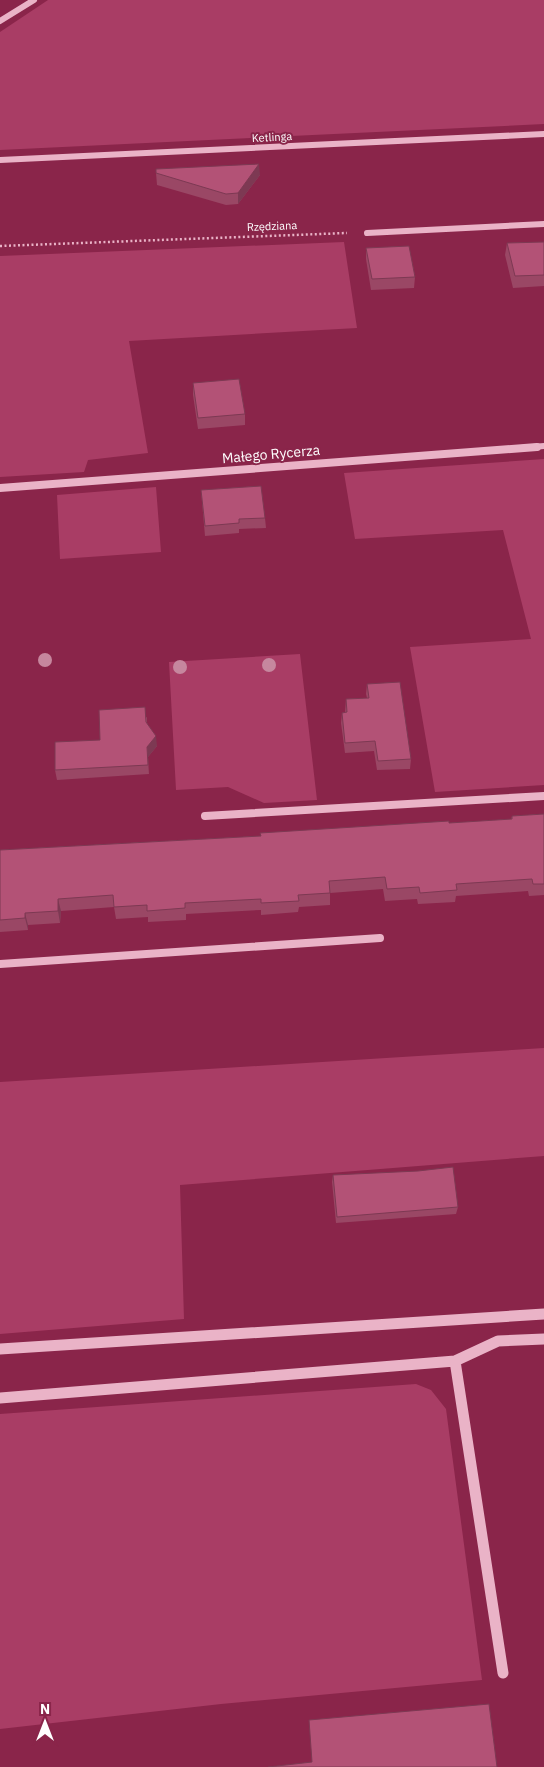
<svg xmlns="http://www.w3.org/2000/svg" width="544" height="1767" viewBox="0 0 544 1767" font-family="'IBM Plex Sans',sans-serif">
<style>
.green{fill:#a93d65}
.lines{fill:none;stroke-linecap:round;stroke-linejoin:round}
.path{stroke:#eab3c7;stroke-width:2.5;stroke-dasharray:2 2.5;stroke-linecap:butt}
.minor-far2{stroke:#eab3c7;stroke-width:6}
.minor-far1{stroke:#eab3c7;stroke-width:8}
.minor{stroke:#eab3c7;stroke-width:11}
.tree{fill:#c6879e}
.wall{fill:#9a4765}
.shaded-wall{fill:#7d3953}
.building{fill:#b35276;stroke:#7d3953}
.labels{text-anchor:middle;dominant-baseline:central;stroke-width:4;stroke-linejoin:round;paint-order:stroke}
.far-street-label{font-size:11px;fill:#fff;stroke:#8a254a}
.street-label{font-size:14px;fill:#fff;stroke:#8a254a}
</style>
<rect width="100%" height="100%" fill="#8a254a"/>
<path class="green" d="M 48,0 L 544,0 L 544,124 L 0,150 L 0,32 Z
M 344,242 L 357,328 L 129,341 L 148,453 L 88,460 L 84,472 L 0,477 L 0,256 Z
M 544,459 L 544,785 L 435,792 L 410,647 L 531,639 L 503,530 L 355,539 L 344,473 Z
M 156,487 L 161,552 L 60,559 L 57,495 Z
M 300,654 L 317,800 L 264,803 L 228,787 L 176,790 L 169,662 Z
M 544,1048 L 544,1156 L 180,1185 L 184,1319 L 0,1334 L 0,1082 Z
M 416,1384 L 431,1390 L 446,1409 L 482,1680 L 221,1704 L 0,1729 L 0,1414 Z"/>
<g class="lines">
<path class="path" d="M 0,246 L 347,233"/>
<path class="minor-far2" d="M 0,21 L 34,0
M 0,160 L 544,134
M 367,233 L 544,224
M 521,448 L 544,446"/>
<path class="minor-far1" d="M 0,488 L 537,447
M 205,816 L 544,796
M 0,964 L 380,938"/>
<path class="minor" d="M 0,1349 L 544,1314
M 455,1361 L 503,1673
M 0,1398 L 455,1361 L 498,1341 L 544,1339"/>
</g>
<g class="tree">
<circle cx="45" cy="660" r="7"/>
<circle cx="269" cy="665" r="7"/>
<circle cx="180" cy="667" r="7"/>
</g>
<path class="wall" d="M 156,173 L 260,175 L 238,204 L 226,205 L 157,185 Z
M 544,242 L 544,286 L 513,288 L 505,255 L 507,243 Z
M 366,248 L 415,277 L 414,288 L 371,290 L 366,259 Z
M 193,383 L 245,414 L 245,425 L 198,429 L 193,395 Z
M 201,490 L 265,518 L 266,528 L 239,529 L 239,533 L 205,536 Z
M 367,684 L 411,759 L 410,769 L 377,770 L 374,751 L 345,753 L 341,723 L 342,713 L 345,712 L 346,699 L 367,698 L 366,694 Z
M 147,717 L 147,723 L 157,746 L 148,757 L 149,774 L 57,780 L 55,770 Z
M 544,814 L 544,895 L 529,896 L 528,891 L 456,896 L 455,902 L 418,904 L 417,899 L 385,901 L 383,889 L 330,893 L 330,905 L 299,907 L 298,912 L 261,915 L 261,910 L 186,914 L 186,920 L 148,922 L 148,917 L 116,919 L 114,907 L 61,911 L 60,923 L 28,925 L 28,930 L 0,932 L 0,850 L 260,836 L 511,819 L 512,816 Z
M 333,1175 L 458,1207 L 456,1214 L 336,1223 L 332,1182 Z"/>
<path class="shaded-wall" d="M 259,164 L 260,175 L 238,204 L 238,193 Z
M 156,736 L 157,746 L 148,757 L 149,774 L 147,747 Z
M 58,899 L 61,911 L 60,923 L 58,911 Z
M 25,913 L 28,925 L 28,930 L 25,918 Z"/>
<path class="building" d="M 259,164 L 238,193 L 226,194 L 156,173 L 156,169 Z
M 544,242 L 544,275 L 515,276 L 507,243 Z
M 409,246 L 415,277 L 372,279 L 366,248 Z
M 239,379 L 245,414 L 198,418 L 193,383 Z
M 261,486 L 265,518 L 239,519 L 239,523 L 205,526 L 201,490 Z
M 400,682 L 411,759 L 378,761 L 375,741 L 345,743 L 342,713 L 347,712 L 346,699 L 369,698 L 367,684 Z
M 145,707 L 146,722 L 156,736 L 147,747 L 148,765 L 55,770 L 55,742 L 100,740 L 99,710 Z
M 544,814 L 544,884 L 533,884 L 532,879 L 456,884 L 457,890 L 420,893 L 419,887 L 387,889 L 385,877 L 329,881 L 330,893 L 298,895 L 299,901 L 261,903 L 261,899 L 185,903 L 185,908 L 147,911 L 147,905 L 114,907 L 113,895 L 58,899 L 58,911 L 25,913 L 25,918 L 0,920 L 0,850 L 261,836 L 260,833 L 449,821 L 449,823 L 512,819 L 512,816 Z
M 453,1167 L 458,1207 L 337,1217 L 333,1175 L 418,1171 Z
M 489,1704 L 497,1767 L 268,1767 L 312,1762 L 309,1720 Z"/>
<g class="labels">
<g class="far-street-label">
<text transform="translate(272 137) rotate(-3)">Ketlinga</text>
<text transform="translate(272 226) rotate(-2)">Rzędziana</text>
</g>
<g class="street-label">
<text transform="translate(271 454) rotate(-5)">Małego Rycerza</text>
</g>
</g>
<g transform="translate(45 1722)" stroke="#8a254a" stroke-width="4" paint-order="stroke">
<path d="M0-4L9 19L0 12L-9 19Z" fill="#ffffff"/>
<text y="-8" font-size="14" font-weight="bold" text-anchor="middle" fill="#ffffff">N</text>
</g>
</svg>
